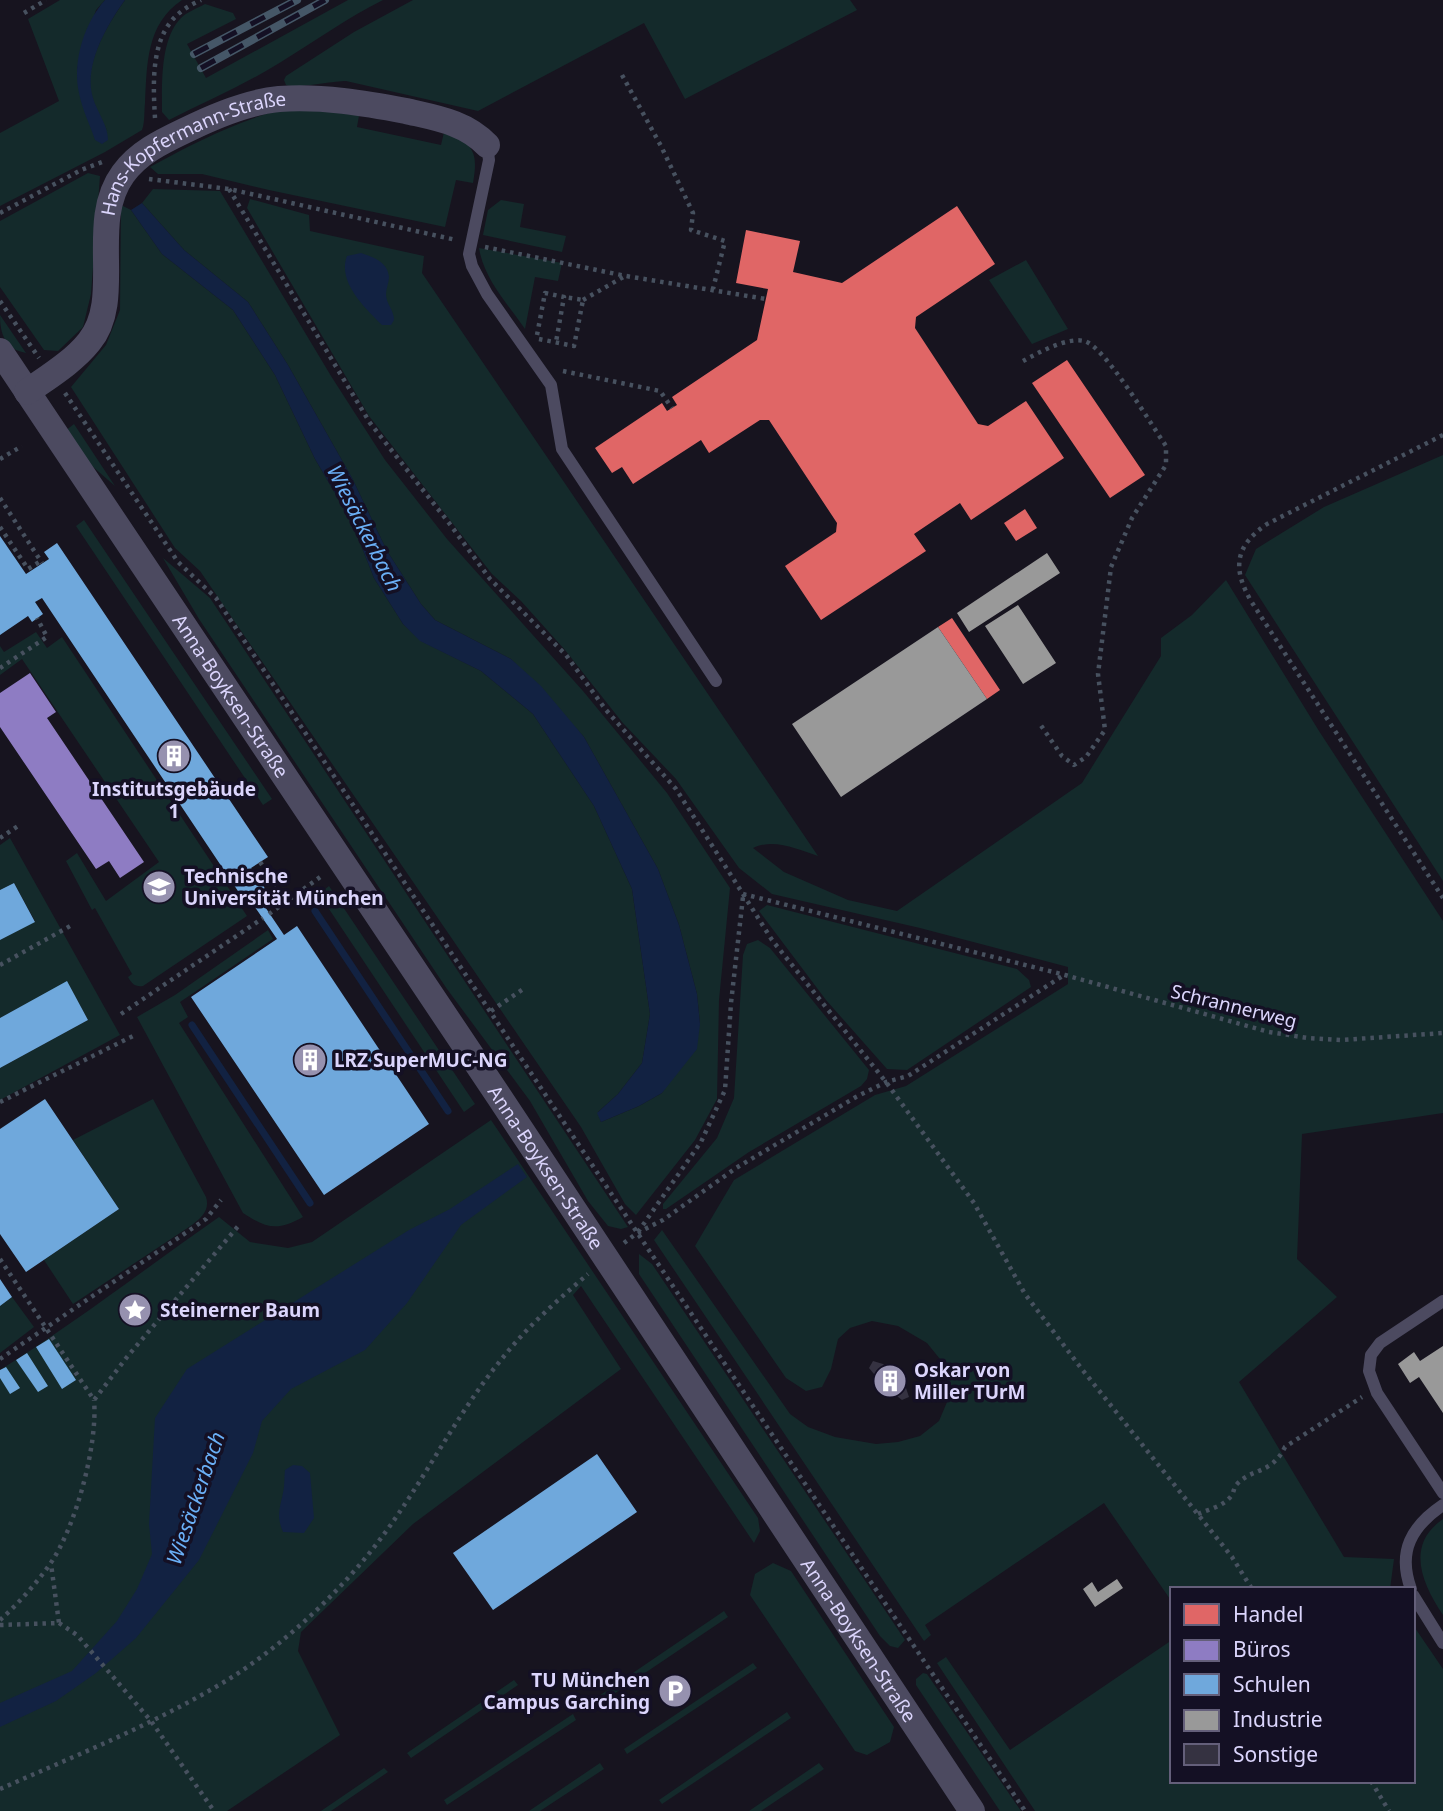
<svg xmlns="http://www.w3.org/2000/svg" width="1443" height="1811" viewBox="0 0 1443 1811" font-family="'Noto Sans',sans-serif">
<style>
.green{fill:#142a2b}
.water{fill:#122242}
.shops{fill:#e06666}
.offices{fill:#8e7cc3}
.schools{fill:#6fa8dc}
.industry{fill:#999}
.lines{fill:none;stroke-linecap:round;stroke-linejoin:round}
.stream{stroke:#122242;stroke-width:7}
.building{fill:#353241}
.path{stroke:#47515f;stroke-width:4.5;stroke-dasharray:3.5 5;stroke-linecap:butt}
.service{stroke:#4c4a60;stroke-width:12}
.minor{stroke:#4c4a60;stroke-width:26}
.rail-casing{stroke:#455767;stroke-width:8}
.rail{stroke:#141024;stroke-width:5;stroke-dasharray:16;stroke-linecap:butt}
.labels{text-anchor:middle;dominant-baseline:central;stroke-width:7;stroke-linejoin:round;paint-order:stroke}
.street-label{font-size:19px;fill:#dbd5fc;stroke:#141024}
.poi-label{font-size:19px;font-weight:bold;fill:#dbd5fc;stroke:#141024;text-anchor:start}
.water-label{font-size:21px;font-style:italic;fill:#6aaff6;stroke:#141024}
</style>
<rect width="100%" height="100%" fill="#17141f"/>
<path class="green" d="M 60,0 L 105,0 L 96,10 L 77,69 L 108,132 C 103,121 96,109 92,97 C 83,65 107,25 125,0 L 182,0 C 146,24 147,65 145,103 C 144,112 145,122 142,130 L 105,152 L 0,206 L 0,133 L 59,101 L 28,19 Z
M 348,0 L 383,0 C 347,18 315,41 281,62 C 246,84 207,101 169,120 L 162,112 C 162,84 160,39 181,18 C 187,12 198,8 205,4 L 233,13 L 236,19 L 187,44 L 206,78 Z
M 413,0 L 850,0 L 857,10 L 685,99 L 644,23 L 478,111 L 346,81 C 333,81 295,89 286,85 L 284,80 L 286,76 L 354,32 Z
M 282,109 L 360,110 L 357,127 L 441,145 L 445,128 C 472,146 479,149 473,183 L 456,180 L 445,227 L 269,190 L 202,174 L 158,174 L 150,167 C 193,143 234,123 282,109 Z
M 88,173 L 100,176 L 91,294 L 83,327 L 58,351 L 44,350 L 0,287 L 0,221 Z
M 153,189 L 220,191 L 331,376 L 385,460 L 447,539 L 583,691 L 667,793 L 730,888 L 719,1000 L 717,1099 L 695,1140 L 636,1215 L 625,1204 L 581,1127 L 200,571 L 175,548 L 71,387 L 106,345 L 120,310 L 121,205 L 131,210 L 162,254 L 233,310 L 275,375 L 315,459 L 351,520 L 374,578 L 403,624 L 421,641 L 481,671 L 533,714 L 594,806 L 632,889 L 650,1014 L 642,1063 L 618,1094 L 598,1112 L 601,1122 L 639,1106 L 662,1093 L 700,1024 L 697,994 L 679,925 L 658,869 L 584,737 L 511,659 L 435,620 L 421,604 L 387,551 L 352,478 L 288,365 L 248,302 L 184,250 L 142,203 Z
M 250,199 L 309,215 L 310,231 L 424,256 L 422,273 L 818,856 C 797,849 774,838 753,848 L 784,872 L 848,900 L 897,911 L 1082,783 L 1161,656 L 1161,638 L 1192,615 L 1226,580 L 1319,731 L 1443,921 L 1443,1113 L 1302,1134 L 1297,1259 L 1337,1297 L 1239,1382 L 1344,1557 L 1394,1559 L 1390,1589 L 1172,1589 L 1172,1602 L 1104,1503 L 925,1625 L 931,1635 L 924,1641 L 654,1240 L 662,1230 L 790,1414 L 808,1427 L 835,1437 L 876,1444 L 898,1442 L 920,1436 L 939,1421 L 950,1395 L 944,1364 L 927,1343 L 898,1326 L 872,1321 L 850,1328 L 838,1339 L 831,1369 L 822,1387 L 806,1391 L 786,1378 L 695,1246 L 734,1180 L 875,1095 L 906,1086 L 1068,984 L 1068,967 L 920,928 L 772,894 L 739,868 L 676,779 L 622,722 L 565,650 L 521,601 L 492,574 L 369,416 L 247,208 Z
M 501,200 L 524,204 L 520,227 L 566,236 L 562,252 L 483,235 L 488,210 Z
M 479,248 L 562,263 L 558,281 L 535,277 L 525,329 C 507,303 484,279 479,248 Z
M 1026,260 L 1068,329 L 1032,344 L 989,280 Z
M 0,315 L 26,353 C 5,349 0,334 0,315 Z
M 74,424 L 115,486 L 92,466 L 65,431 Z
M 1443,455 L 1443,881 L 1245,575 L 1256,549 L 1324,507 Z
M 84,520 L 272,799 L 263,805 L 76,526 Z
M 163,558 L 210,598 L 628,1227 L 621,1229 L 608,1226 L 588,1201 L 530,1101 L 447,989 L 199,619 Z
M 36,632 L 47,648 L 62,637 L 247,916 L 143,986 C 135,987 132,984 128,977 L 132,974 L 95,908 L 92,910 L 66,861 L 77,853 L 106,901 L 159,862 L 22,659 L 0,675 L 0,646 L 4,652 Z
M 10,838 L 120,1035 L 0,1100 L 0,1068 L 88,1020 L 67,982 L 0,1018 L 0,940 L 35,921 L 14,883 L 0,890 L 0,845 Z
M 329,886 L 475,1104 L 464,1112 L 319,894 Z
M 767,905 L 1017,969 L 1029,980 L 1031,987 L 907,1070 L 887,1069 L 826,1000 L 759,911 Z
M 268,930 L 273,939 L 180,1002 L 188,1017 L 179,1023 L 303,1217 C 278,1231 267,1229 243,1213 L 137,1017 L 175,995 Z
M 758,940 L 770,948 L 869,1070 L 867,1079 L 861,1086 L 749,1152 L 666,1209 L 663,1209 L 663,1204 L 717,1138 L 734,1098 L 743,955 L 747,944 Z
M 153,1099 L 206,1197 C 210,1210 202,1217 192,1225 L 73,1304 L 44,1260 L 119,1209 L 73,1140 Z
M 491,1120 L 758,1518 L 760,1531 L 754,1543 L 581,1286 L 573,1295 L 621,1369 L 413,1524 L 301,1632 L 298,1651 L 340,1735 L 227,1811 L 0,1811 L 0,1370 C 75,1323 146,1268 219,1217 L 250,1242 L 288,1248 L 312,1242 Z
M 639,1254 L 652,1264 L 905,1640 L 898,1648 L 890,1646 L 880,1636 L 639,1274 Z
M 12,1297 L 34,1327 L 0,1353 L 0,1306 Z
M 1443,1519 L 1443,1615 C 1422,1584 1405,1545 1443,1519 Z
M 773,1563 L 791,1571 L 894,1727 L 890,1742 L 867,1755 L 855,1751 L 750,1595 L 755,1574 Z
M 724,1611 L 728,1617 L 599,1704 L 596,1698 Z
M 1413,1625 L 1443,1669 L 1443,1811 L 1035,1811 L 937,1663 L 946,1657 L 1010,1750 L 1172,1640 L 1172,1781 L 1413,1781 Z
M 753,1663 L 757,1668 L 627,1754 L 624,1749 Z
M 923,1673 L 927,1674 L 1021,1811 L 1000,1811 L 916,1685 L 916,1679 Z
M 514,1680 L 518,1685 L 411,1758 L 407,1753 Z
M 787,1712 L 791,1718 L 662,1804 L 659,1800 Z
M 573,1714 L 576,1720 L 447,1805 L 444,1800 Z
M 600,1763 L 604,1769 L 540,1811 L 529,1811 Z
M 819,1763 L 824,1769 L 761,1811 L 749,1811 Z
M 384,1768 L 388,1772 L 331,1811 L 321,1811 Z"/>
<path class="water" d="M 105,0 L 125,0 C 107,25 83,66 93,98 C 97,112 108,125 108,140 L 102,144 L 95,140 C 90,125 82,109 79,93 C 72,63 84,23 105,0 Z
M 142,203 L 184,250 L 248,302 L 288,365 L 352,478 L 387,551 L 421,604 L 435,620 L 511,659 L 541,686 L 584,737 L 658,869 L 679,925 L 697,994 L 700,1024 L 697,1049 L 662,1093 L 639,1106 L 601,1122 L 597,1113 L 618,1094 L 642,1063 L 650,1014 L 632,889 L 594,806 L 533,714 L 481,671 L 420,641 L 403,624 L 374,578 L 351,520 L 315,459 L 275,375 L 233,310 L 162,254 L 131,210 Z
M 361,253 C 373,257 388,262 389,277 C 389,283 386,288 386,294 C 386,304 394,310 394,320 L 391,325 L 382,325 C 365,308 337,282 347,256 Z
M 518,1164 L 527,1177 L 461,1225 L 407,1303 L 365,1350 L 291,1389 L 262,1421 L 253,1453 L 199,1560 L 136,1638 L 96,1673 L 56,1701 L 0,1727 L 0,1703 L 72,1671 L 117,1621 L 137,1589 L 152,1554 L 149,1524 L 155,1418 L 187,1369 L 409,1230 L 450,1209 Z
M 293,1465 L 302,1466 L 310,1473 L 314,1518 L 304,1533 L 283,1532 C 276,1516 280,1508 283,1493 C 285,1485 284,1477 285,1470 Z"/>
<path class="shops" d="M 957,206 L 995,264 L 916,317 L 915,328 L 978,424 L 988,426 L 1026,401 L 1064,458 L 971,520 L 960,503 L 914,534 L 926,551 L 821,620 L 785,566 L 836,532 L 837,523 L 769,420 L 760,420 L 709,453 L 701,440 L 633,484 L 622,467 L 612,473 L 595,448 L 662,403 L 667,411 L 677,405 L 672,397 L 757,340 L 768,289 L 736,283 L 746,230 L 800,241 L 793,272 L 842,283 Z
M 1067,360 L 1145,475 L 1110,498 L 1032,383 Z
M 1025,509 L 1037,528 L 1016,541 L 1004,523 Z
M 952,618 L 1000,690 L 987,699 L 938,627 Z"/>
<path class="offices" d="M 30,673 L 56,712 L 47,718 L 144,862 L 120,878 L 109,861 L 96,869 L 0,727 L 0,693 Z"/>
<path class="schools" d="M 0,536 L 26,574 L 49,559 L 44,552 L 57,543 L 268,857 L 251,868 L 266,890 L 257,895 L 284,935 L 297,926 L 429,1124 L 324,1195 L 191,997 L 277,939 L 250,900 L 246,903 L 42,598 L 35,602 L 43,614 L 32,622 L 28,616 L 0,635 Z
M 14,883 L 35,922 L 0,940 L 0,890 Z
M 67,981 L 88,1020 L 0,1068 L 0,1018 Z
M 45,1099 L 119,1209 L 26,1272 L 0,1234 L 0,1129 Z
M 0,1279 L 12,1297 L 0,1306 Z
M 49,1339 L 76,1380 L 62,1389 L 36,1347 Z
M 27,1353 L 48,1386 L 38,1392 L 16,1360 Z
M 6,1367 L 20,1388 L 10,1394 L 0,1378 L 0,1370 Z
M 597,1454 L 637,1512 L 493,1610 L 453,1553 Z"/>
<path class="industry" d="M 1047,553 L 1060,573 L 969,632 L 957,613 Z
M 1018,605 L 1056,663 L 1023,684 L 985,626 Z
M 938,627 L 987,699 L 841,797 L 792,724 Z
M 1443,1346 L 1443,1413 L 1419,1377 L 1410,1383 L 1398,1364 L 1414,1352 L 1420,1361 Z
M 1117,1579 L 1123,1588 L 1095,1607 L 1083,1589 L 1092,1582 L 1098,1592 Z"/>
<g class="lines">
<path class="stream" d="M 315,911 L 448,1111
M 192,1025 L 310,1203"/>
</g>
<path class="building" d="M 873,1361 L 883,1364 L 895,1375 L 906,1388 L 909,1397 L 902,1400 L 884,1386 L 869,1368 Z"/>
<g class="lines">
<path class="path" d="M 24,13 L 46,0
M 622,75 L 661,146 L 693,213 L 691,230 L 725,241 L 713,289
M 155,118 C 153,83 150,34 182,11 C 188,6 195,3 201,0
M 149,179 L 229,189 L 456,240
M 229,189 L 370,423 L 449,523 L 490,579 L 566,655 L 606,710 L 676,789 L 743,894 L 1065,975 L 1269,1032 L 1308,1038 L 1342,1040 L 1443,1033
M 0,213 L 81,170 L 102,162
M 485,247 L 626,276 L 766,299
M 583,300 L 625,276
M 0,301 L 39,358
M 537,335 L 545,293 L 564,297 L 556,342
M 539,339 L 574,346 L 583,300 L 564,297
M 1023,361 C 1038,353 1066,337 1084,341 C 1104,345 1152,426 1166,446 L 1166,465 L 1132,518 L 1111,567 L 1098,674 L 1105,730 L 1086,757 L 1074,765 L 1062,756 L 1040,724
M 563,371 L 660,391 L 672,408
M 65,393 L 178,562 L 216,598 C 484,1003 753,1408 1025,1811
M 1443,435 L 1267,524 C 1235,546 1232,568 1251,601 L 1443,898
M 0,459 L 22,446
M 0,498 L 42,563
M 0,527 L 28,569 L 41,561
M 0,668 L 47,637 L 37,618
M 0,838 L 18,826
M 260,862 L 287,900
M 743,894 L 772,940 L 886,1082 L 974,1203 L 1025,1294 L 1081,1368 L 1232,1557 L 1252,1589
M 269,914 L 323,875
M 0,965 L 72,925
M 491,1011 L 526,987
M 121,1014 L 263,918
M 0,1102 L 133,1036
M 638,1232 L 701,1142 L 725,1090 L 731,1003 L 743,897
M 624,1243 L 637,1233 L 663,1220 L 736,1168 L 856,1097 L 886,1082 L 908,1076 L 1064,975
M 0,1259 L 94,1400 L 127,1357 L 240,1224
M 0,1359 L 206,1219 L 221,1200
M 1198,1514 C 1210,1509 1224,1506 1232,1495 C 1234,1491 1234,1487 1237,1484 C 1252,1468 1272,1474 1285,1447 L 1362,1397
M 0,1620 C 18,1604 36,1584 50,1564 C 76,1527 98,1444 94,1400
M 59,1623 L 77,1635 L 151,1721 L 214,1811
M 0,1625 L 59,1623 L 51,1564
M 1371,1781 L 1389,1811
M 0,1789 C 77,1755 157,1723 229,1679 C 280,1647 329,1602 367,1556 C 419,1493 453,1417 505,1355 C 529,1325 559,1299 588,1274"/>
<path class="service" d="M 487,145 L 489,160 L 469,254 L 472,266 L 487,294 L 551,385 L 562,449 L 716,681
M 1443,1301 L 1380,1343 L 1371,1355 L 1369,1371 L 1377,1393 L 1443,1493
M 1411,1589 C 1397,1551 1412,1526 1443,1505
M 1413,1595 L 1443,1643"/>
<g class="minor">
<path id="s1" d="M 0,351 L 500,1098 L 972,1811"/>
<path id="s2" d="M 27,392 C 48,377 73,362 89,342 C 125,299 87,223 123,174 C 138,153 161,142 184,131 C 212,117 247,102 279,99 C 322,96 364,103 406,111 C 436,118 465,122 487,145"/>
</g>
<defs>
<path id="rail" d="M 194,54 L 297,0
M 201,68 L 325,0"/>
</defs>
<use href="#rail" class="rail-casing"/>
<use href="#rail" class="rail"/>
</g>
<defs>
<symbol id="building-disc" viewBox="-11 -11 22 22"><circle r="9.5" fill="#9691af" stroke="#141024"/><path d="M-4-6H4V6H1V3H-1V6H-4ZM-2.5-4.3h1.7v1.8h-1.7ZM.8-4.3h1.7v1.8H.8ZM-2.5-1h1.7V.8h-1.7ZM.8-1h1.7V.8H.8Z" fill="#fff"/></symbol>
<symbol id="university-disc" viewBox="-11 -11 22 22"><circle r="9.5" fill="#9691af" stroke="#141024"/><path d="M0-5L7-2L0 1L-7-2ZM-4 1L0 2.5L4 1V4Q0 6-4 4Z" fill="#fff"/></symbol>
<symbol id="sight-disc" viewBox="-11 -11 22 22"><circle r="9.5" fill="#9691af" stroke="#141024"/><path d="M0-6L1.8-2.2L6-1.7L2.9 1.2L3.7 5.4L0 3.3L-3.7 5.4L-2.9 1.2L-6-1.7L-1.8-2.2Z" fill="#fff"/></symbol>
<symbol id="parking-disc" viewBox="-11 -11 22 22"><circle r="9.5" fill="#9691af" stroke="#141024"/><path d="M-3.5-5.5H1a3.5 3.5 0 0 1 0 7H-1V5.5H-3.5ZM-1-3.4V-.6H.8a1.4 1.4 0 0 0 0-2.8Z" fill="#fff"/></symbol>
</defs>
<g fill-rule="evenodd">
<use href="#building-disc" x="155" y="737" width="38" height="38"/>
<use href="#university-disc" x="140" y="868" width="38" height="38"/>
<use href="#building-disc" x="291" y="1041" width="38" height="38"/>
<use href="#sight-disc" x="116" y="1291" width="38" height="38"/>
<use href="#building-disc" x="871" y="1362" width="38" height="38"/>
<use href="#parking-disc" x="656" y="1672" width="38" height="38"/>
</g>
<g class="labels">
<g class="street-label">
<text stroke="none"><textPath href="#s2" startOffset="324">Hans-Kopfermann-Straße</textPath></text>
<text stroke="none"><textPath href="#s1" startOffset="415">Anna-Boyksen-Straße</textPath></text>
<text transform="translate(1234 1006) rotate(14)">Schrannerweg</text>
<text stroke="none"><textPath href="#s1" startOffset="982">Anna-Boyksen-Straße</textPath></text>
<text stroke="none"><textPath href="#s1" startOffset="1549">Anna-Boyksen-Straße</textPath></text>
</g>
<g class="poi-label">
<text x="174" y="789" text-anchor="middle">Institutsgebäude<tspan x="174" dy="22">1</tspan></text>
<text x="184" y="876">Technische<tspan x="184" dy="22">Universität München</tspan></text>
<text x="334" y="1060">LRZ SuperMUC-NG</text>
<text x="160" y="1310">Steinerner Baum</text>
<text x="914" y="1370">Oskar von<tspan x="914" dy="22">Miller TUrM</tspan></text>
<text x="650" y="1680" text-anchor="end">TU München<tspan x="650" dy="22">Campus Garching</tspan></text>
</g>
<g class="water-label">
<text transform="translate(365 528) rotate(63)">Wiesäckerbach</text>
<text transform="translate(195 1498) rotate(-71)">Wiesäckerbach</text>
</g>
</g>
<rect x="1170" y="1587" width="245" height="196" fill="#141024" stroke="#645f7a" stroke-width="2"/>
<rect x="1184" y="1604" width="35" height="21" fill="#e06666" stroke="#645f7a" stroke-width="2"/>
<text x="1233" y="1622" font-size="21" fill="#dbd5fc">Handel</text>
<rect x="1184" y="1640" width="35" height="21" fill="#8e7cc3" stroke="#645f7a" stroke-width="2"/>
<text x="1233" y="1657" font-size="21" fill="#dbd5fc">Büros</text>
<rect x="1184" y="1674" width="35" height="21" fill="#6fa8dc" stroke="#645f7a" stroke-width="2"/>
<text x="1233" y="1692" font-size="21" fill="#dbd5fc">Schulen</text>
<rect x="1184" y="1710" width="35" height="21" fill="#999999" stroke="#645f7a" stroke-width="2"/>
<text x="1233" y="1727" font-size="21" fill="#dbd5fc">Industrie</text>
<rect x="1184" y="1744" width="35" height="21" fill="#353241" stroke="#645f7a" stroke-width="2"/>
<text x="1233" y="1762" font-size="21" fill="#dbd5fc">Sonstige</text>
</svg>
